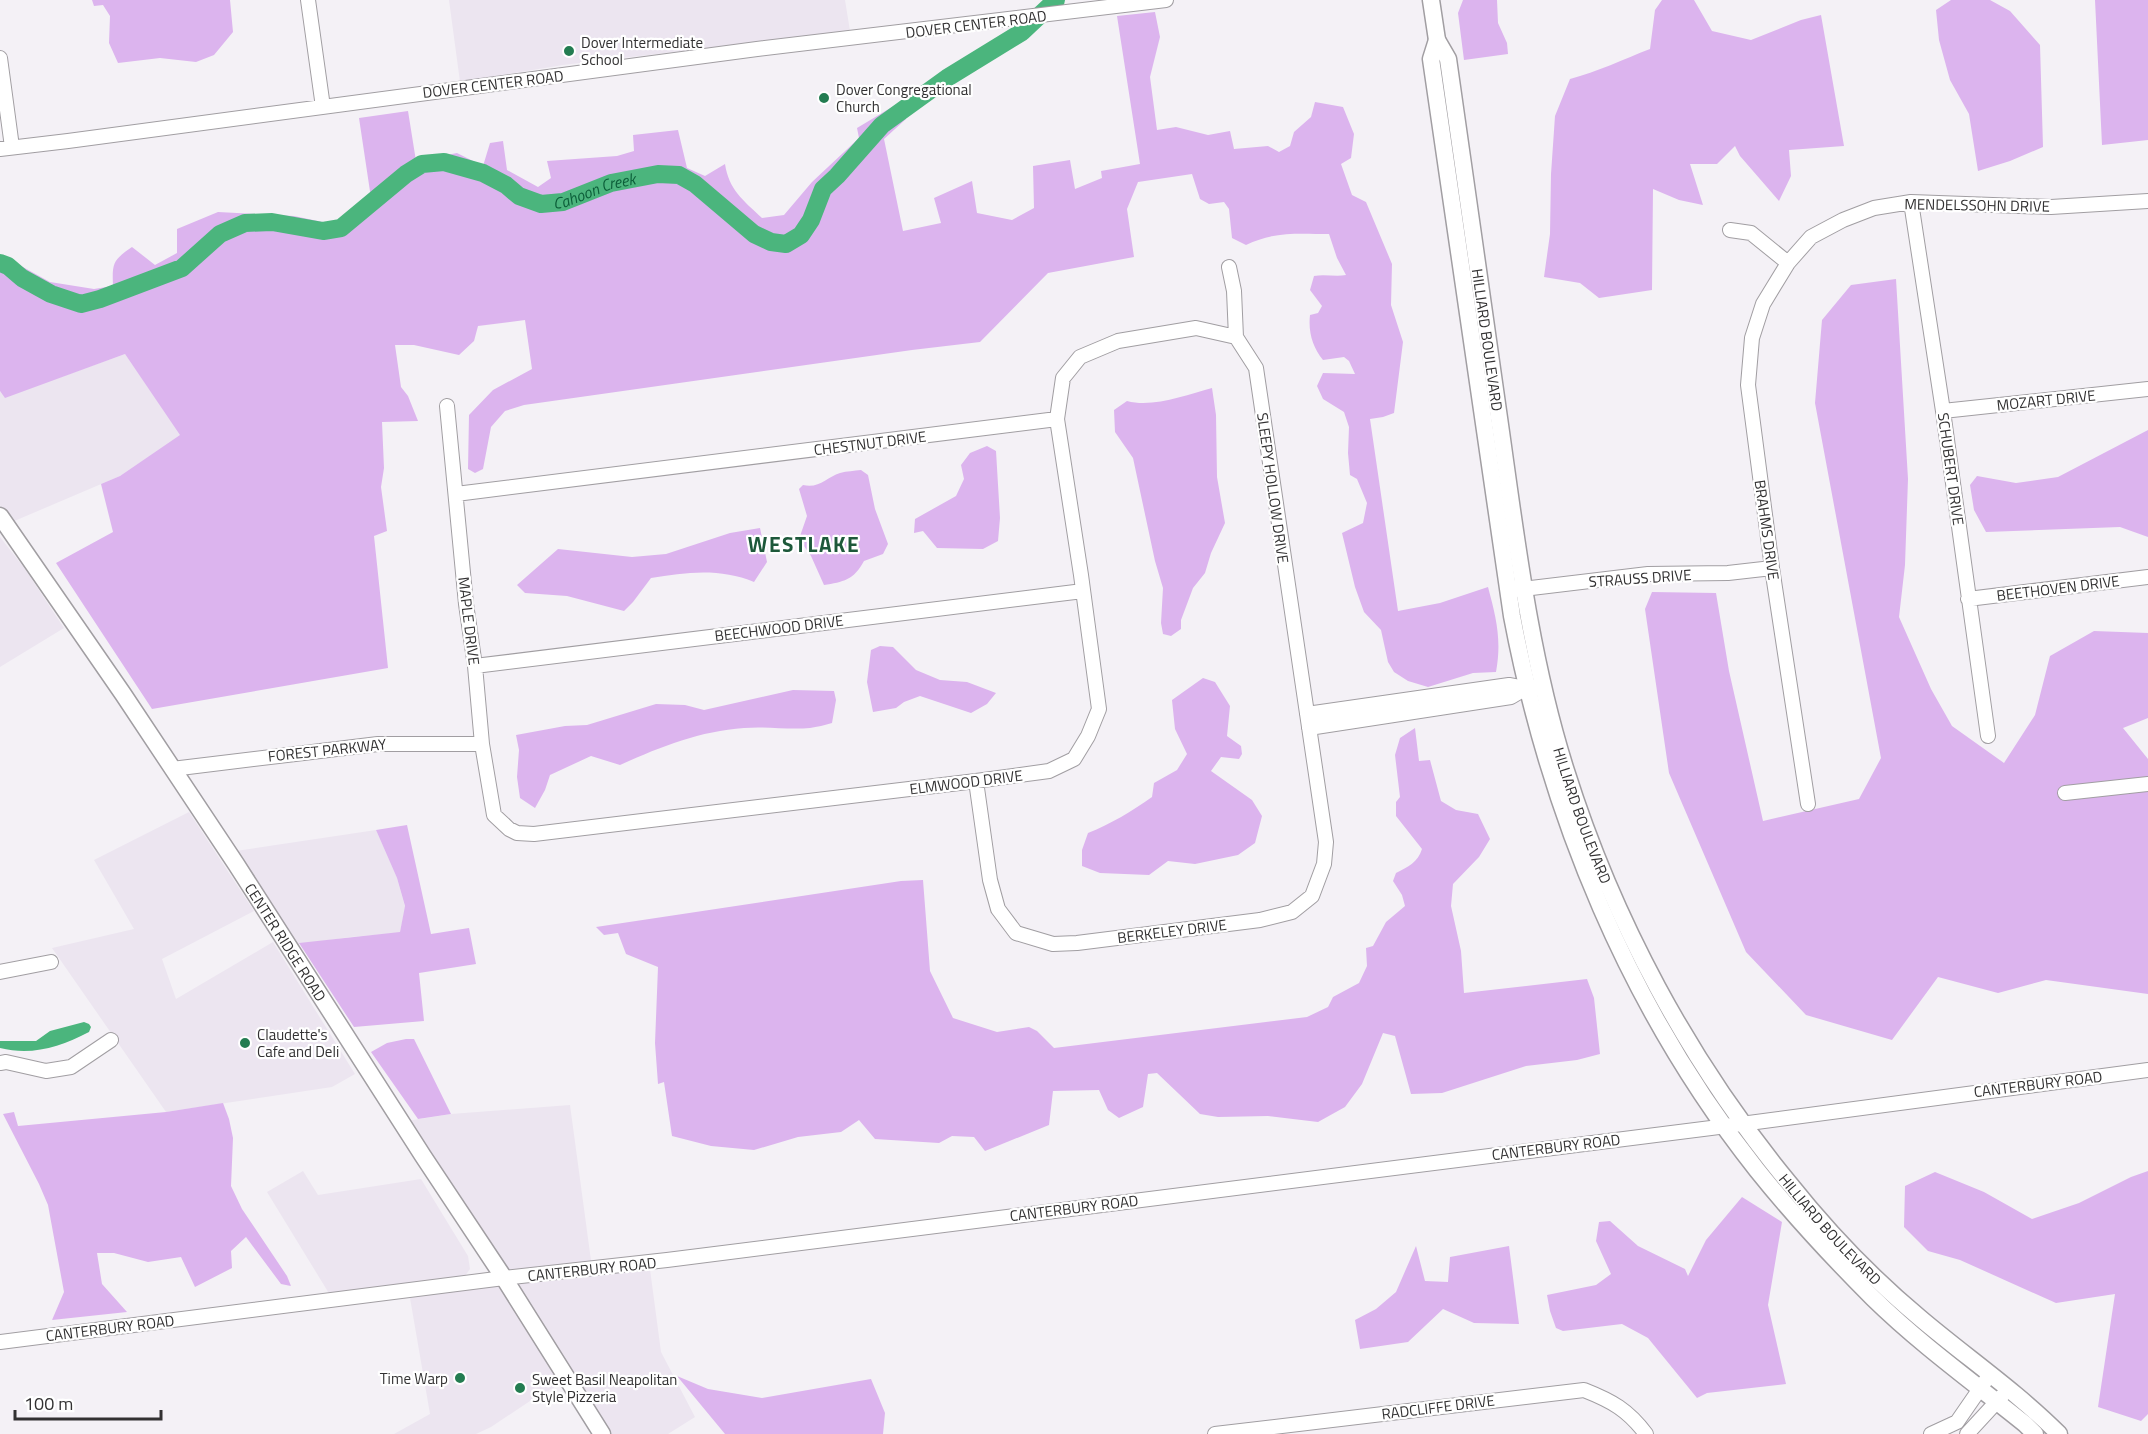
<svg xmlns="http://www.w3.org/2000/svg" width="2148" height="1434" viewBox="0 0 2148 1434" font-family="'Titillium Web',sans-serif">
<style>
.built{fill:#ece5f0}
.green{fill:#dcb4ee}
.water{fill:#4bb57d}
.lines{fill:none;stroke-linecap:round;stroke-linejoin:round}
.river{stroke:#4bb57d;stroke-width:18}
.minor-casing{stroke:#a19ea2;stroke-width:16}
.major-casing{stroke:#a19ea2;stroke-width:19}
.minor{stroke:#fff;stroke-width:14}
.major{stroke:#fff;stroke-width:16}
.poi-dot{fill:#237c51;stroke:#fff;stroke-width:2}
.labels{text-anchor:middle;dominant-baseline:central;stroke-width:4.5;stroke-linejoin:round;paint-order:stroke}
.street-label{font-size:15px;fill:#323132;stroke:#fff}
.poi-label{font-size:15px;fill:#323132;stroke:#fff;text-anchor:start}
.water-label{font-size:16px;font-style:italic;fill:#0c5e39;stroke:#fff}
.district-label{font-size:21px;font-weight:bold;letter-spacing:1.5px;fill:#1d583a;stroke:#fff}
</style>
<rect width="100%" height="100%" fill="#f4f1f6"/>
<path class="built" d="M 449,0 L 845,0 L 850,31 L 563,65 L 460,82 Z
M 125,354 L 181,435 L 120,476 L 12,522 L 0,505 L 0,391 L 5,397 Z
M 0,537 L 25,569 L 64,628 L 0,667 Z
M 189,812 L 254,911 L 162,959 L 176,999 L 273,942 L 355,1074 L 332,1087 L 166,1112 L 52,948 L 134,929 L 94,860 Z
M 376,830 L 397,878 L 405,907 L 400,933 L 350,937 L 295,945 L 236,851 Z
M 570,1105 L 592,1268 L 649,1262 L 661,1352 L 695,1417 L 668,1434 L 602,1434 L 401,1122 L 451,1114 Z
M 303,1171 L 318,1195 L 421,1179 L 468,1256 L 470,1269 L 464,1277 L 330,1295 L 267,1192 Z
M 502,1285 L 562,1383 L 536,1397 L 491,1427 L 476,1434 L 394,1434 L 430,1414 L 410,1298 L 441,1290 Z"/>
<path class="green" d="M 92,0 L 230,0 L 233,32 L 214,55 L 196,62 L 160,58 L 118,63 L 109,43 L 110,16 L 103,5 L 94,6 Z
M 1463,0 L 1497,0 L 1498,23 L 1507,43 L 1508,54 L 1464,60 L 1458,13 Z
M 1662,0 L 1694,0 L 1712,31 L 1751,40 L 1801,20 L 1821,15 L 1844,146 L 1789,150 L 1791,176 L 1779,201 L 1740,156 L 1735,146 L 1717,164 L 1690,164 L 1703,205 L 1679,200 L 1653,189 L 1652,290 L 1599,298 L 1580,283 L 1544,277 L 1550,234 L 1551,174 L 1555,116 L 1570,79 C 1597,72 1624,59 1650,49 L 1655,10 Z
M 1951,0 L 1990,0 L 2010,11 L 2040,45 L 2043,147 L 2010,161 L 1978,171 L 1969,114 L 1950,80 L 1939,40 L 1936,10 Z
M 2095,0 L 2148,0 L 2148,140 L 2102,145 Z
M 1155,12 L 1160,37 L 1150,77 L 1157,130 L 1176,127 L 1208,135 L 1230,131 L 1234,149 L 1268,146 L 1279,152 L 1290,146 L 1294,132 L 1311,117 L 1315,102 L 1343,107 L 1354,134 L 1351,158 L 1341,164 L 1352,195 L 1366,202 L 1392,264 L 1391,305 L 1403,342 L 1394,413 L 1383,417 L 1370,419 L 1398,611 L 1440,603 L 1488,587 C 1496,617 1502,640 1496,672 L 1473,673 L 1428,687 L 1408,681 L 1394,672 L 1388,662 L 1381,630 L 1364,612 L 1355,587 L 1342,533 L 1363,523 L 1367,503 L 1357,479 L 1350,475 L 1348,453 L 1349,427 L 1344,412 L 1323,399 L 1317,386 L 1323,373 L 1355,374 L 1349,361 L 1344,357 L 1323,360 C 1313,347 1308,333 1310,315 L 1318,313 L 1322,306 L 1310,290 L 1314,276 C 1325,274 1336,277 1346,275 L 1337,258 L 1329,234 C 1298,234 1274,231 1246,245 L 1232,238 L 1229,209 L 1224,202 L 1209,204 L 1200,199 L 1192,174 L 1138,182 L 1127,209 L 1134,257 L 1048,273 L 980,342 L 912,350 L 524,405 L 505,411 L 491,427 L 483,469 L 475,473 L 468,469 L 469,415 L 493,390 L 532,369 L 525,320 L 478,326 L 474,341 L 459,355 L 414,345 L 395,345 L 401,387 L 408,396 L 418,421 L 382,422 L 384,468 L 381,487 L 387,531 L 374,536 L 388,668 L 152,709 L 56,563 L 113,532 L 101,484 L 120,476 L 180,435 L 125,354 L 5,398 L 0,391 L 0,256 L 3,256 L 50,282 L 94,289 L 113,286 C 112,263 113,260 132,247 L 155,265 L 177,253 L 177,229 L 218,212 L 294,216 L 332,224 L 371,198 L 359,118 L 408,111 L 416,161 L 457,153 L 483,166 L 490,143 L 503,141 L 507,170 L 538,187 L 551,178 L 547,161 L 617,156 L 634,151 L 633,135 L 678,130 L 687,168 L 705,176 L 725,164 C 729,190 743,200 762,218 L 784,215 L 812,182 L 859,138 L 857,128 L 902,101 L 906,119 L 884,139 L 903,231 L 941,223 L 934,198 L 972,181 L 977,213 L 1012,220 L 1034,208 L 1033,166 L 1070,160 L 1075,189 L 1102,178 L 1101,171 L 1140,164 L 1117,16 Z
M 1896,279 L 1908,479 L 1905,565 L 1899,617 L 1931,689 L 1952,726 L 2004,763 L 2035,715 L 2050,656 L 2094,631 L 2148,633 L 2148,718 L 2123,728 L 2148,759 L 2148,994 L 2046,980 L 1998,993 L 1938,977 L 1892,1040 L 1806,1015 L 1746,952 L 1669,773 L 1645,609 L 1652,592 L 1716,593 L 1729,671 L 1763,821 L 1859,799 L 1881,758 L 1815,403 L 1822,320 L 1851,285 Z
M 1212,388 L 1216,415 L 1217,477 L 1225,523 L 1211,553 L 1205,573 L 1193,588 L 1181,620 L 1181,629 L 1171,636 L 1163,634 L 1161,623 L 1163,588 L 1155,561 L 1133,458 L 1115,432 L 1114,410 L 1127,401 C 1153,408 1186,395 1212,388 Z
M 2148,430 L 2148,537 L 2120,527 L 1986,532 L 1974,510 L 1970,485 L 1977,476 L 2016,483 L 2058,477 Z
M 987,446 L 996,451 L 1000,518 L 998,541 L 983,549 L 937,548 L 923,531 L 914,533 L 915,519 L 956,496 L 964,479 L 961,465 L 970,453 Z
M 861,470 L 868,475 L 875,509 L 888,544 L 883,554 L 864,561 C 854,580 843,582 824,585 L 811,556 L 799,539 L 807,516 L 799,489 L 803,485 C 819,489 827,477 840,473 C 847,471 854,471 861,470 Z
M 760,528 L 767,562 L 754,582 C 721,568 686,572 651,578 L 633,602 L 624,611 L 567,596 L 525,593 L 517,585 L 558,549 L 632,557 L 666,554 L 730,533 Z
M 880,646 L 893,647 L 916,670 L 940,680 L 967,682 L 996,693 L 987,704 L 971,713 L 920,696 L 904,702 L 896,708 L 873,712 L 867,682 L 871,650 Z
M 1203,678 L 1215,682 L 1230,706 L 1227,736 L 1241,746 L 1242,754 L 1239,759 L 1221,757 L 1211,771 L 1252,800 L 1262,816 L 1255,843 L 1238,855 L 1195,864 L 1168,861 L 1149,875 L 1100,873 L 1082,866 L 1082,850 L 1088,833 C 1111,824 1132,811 1152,797 L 1154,783 L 1177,770 L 1187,754 L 1175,729 L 1172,700 Z
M 793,690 L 834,691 L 836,700 L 832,723 C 825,725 817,727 810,728 C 788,730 766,726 744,728 C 700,731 660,747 620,765 L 591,756 L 550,775 L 545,790 L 535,808 L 520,798 L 517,777 L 519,750 L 516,735 L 565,726 L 587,725 L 656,704 L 685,705 L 704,710 Z
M 1415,728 L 1419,761 L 1430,760 L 1441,801 L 1456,810 L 1478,814 L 1490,839 L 1479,857 L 1453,884 L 1451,906 L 1461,951 L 1464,993 L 1587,979 L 1594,998 L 1600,1054 L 1577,1060 L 1526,1066 L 1442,1093 L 1411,1094 L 1395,1036 L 1383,1033 L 1362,1084 L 1345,1107 L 1318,1122 L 1268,1116 L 1218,1117 L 1200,1114 L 1157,1073 L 1148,1074 L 1143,1107 L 1119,1118 L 1108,1110 L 1099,1090 L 1053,1091 L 1049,1125 L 985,1151 L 974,1137 L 952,1136 L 939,1143 L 875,1139 L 859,1120 L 841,1132 L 798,1137 L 754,1150 L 711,1146 L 672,1136 L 664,1082 L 658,1084 L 655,1043 L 658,967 L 626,954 L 618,933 L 604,935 L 596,927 L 901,881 L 923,880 L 930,971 L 953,1018 L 997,1032 L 1029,1027 L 1037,1031 L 1054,1048 L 1307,1017 L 1328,1007 L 1333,997 L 1359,983 L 1367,966 L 1366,948 L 1373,946 L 1386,922 L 1405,906 L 1402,895 L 1393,881 L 1396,873 C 1408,867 1418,862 1422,849 L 1396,816 L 1396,802 L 1400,797 L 1395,755 L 1400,738 Z
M 407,825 L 431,934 L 469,928 L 476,964 L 419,973 L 424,1021 L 354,1027 L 299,943 L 400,932 L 405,906 L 397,878 L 376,830 Z
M 406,1039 L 414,1039 L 451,1114 L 418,1119 L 371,1052 L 387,1043 Z
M 223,1103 L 229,1119 L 233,1138 L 231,1186 L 242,1209 L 287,1276 L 291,1286 L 281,1284 L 246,1237 L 231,1251 L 232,1268 L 195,1287 L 181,1257 L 148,1262 L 114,1253 L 97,1253 L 102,1284 L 127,1312 L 52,1320 L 64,1292 L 48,1205 L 39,1184 L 3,1114 L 14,1112 L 18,1126 L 166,1112 Z
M 2148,1171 L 2148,1414 L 2141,1421 L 2098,1407 L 2115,1294 L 2056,1303 L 1960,1260 L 1928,1251 L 1904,1227 L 1905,1186 L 1935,1172 L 1984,1192 L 2032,1219 L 2079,1203 L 2131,1177 Z
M 1742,1197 L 1782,1222 L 1768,1305 L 1786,1384 L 1707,1393 L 1697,1398 L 1648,1338 L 1622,1324 L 1563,1331 L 1556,1328 L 1550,1311 L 1547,1295 L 1596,1285 L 1611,1274 L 1596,1241 L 1599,1222 L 1610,1221 L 1638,1246 L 1685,1269 L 1688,1276 L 1706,1240 Z
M 1416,1246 L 1425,1281 L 1448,1282 L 1450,1257 L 1509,1246 L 1519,1324 L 1474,1323 L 1443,1309 L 1408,1342 L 1360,1349 L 1355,1320 L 1376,1309 L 1396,1292 Z
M 677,1376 L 708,1389 L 762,1398 L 871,1379 L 885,1413 L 883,1434 L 725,1434 Z"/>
<path class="water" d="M 84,1022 L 89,1024 L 91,1027 L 89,1032 C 60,1047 32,1056 0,1048 L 0,1041 L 36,1041 L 50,1031 Z"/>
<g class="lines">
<path class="river" id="s1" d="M 0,263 L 8,266 L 22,278 L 51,294 L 81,304 L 100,299 L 182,268 L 220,234 L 245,223 L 272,222 L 323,231 L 341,228 L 406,174 L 422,164 L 444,162 L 483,173 L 506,185 L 519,196 L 541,204 L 563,202 L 611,183 L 658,174 L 679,175 L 695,184 L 754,234 L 771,242 L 786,244 L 801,235 L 811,220 L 823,189 L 837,176 L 882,125 L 947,78 L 1022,32 L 1056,0"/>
<defs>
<path id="minor" d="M 308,0 L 323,107
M 0,58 L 12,147
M 0,149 L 68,141 L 757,49 L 1166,0
M 1911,202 L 1943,411 L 1988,736
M 1730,230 L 1751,233 L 1788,263
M 447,406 L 466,604 L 475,666 L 482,744 L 494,815 L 509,829 L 517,833 L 534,834 L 976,781 L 1049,771 L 1074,759 L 1088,736 L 1099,709 L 1081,575 L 1057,419 L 1063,378 L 1080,357 L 1118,341 L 1196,328 L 1236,337
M 1943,411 L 2148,389
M 456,494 L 1057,419
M 1515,590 L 1648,574 L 1728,573 L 1772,568
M 1968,599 L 2148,577
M 475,666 L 1083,591
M 1307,714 L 1509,685 L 1526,688
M 1309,728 L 1511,697 L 1526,688 L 1536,687
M 172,769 L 378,744 L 482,744
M 976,781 L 990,880 L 998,909 L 1016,933 L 1053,944 L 1077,943 L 1260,920 L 1292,912 L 1312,896 L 1324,864 L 1326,842 L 1256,368 L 1236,337 L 1234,291 L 1229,267
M 2065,793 L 2148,784
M 1808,804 L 1772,568 L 1748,385 L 1752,338 L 1763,304 L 1788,263 L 1811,237 L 1843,220 L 1874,208 L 1911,202 L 2051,207 L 2148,201
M 0,972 L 51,962
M 0,1063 L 6,1062 L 46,1071 L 71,1067 L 111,1040
M 0,1342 L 504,1278 L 667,1260 L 1711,1128 L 2148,1070
M 1215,1434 L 1584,1390 C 1612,1401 1628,1410 1646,1434
M 1931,1434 L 1957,1422 L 1986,1380
M 1967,1434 L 2002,1396"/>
<g id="major">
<path id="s2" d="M 1431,0 L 1437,40 L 1448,59 C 1466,183 1483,308 1501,432 C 1517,546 1531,661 1566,771 C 1613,920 1689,1062 1789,1183 C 1828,1232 1872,1278 1920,1318 C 1966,1357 2016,1391 2059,1434"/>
<path d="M 1437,40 L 1431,59 L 1512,616 C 1550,816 1630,1010 1757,1170 C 1793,1215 1832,1257 1873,1298 C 1920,1344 1974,1383 2025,1424 L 2035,1434"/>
<path id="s3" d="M 0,516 L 123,694 L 236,864 L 423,1156 L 504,1278 L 602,1434"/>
</g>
</defs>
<use href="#minor" class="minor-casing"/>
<use href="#major" class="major-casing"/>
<use href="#minor" class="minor"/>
<use href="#major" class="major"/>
</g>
<g class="poi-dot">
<circle cx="569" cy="51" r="6"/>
<circle cx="824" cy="98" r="6"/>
<circle cx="245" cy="1043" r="6"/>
<circle cx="460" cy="1378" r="6"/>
<circle cx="520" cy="1388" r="6"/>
</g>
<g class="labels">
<g class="street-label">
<text transform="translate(976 24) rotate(-7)">DOVER CENTER ROAD</text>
<text transform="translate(493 84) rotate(-7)">DOVER CENTER ROAD</text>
<text transform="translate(1977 205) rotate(1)">MENDELSSOHN DRIVE</text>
<text stroke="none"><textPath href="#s2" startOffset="346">HILLIARD BOULEVARD</textPath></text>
<text transform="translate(2046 400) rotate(-6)">MOZART DRIVE</text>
<text transform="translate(870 443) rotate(-7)">CHESTNUT DRIVE</text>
<text transform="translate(1951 469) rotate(82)">SCHUBERT DRIVE</text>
<text transform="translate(1273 488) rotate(82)">SLEEPY HOLLOW DRIVE</text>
<text transform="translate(1767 530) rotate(82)">BRAHMS DRIVE</text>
<text transform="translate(1640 578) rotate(-4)">STRAUSS DRIVE</text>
<text transform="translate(2058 588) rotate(-7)">BEETHOVEN DRIVE</text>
<text transform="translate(469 621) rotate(83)">MAPLE DRIVE</text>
<text transform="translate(779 628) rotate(-7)">BEECHWOOD DRIVE</text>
<text transform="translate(327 750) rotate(-6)">FOREST PARKWAY</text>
<text transform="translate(966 782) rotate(-7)">ELMWOOD DRIVE</text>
<text stroke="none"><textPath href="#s2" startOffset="832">HILLIARD BOULEVARD</textPath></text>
<text transform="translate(1172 931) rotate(-7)">BERKELEY DRIVE</text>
<text stroke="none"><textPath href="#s3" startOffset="513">CENTER RIDGE ROAD</textPath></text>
<text transform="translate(2038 1084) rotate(-7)">CANTERBURY ROAD</text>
<text transform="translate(1556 1147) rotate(-7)">CANTERBURY ROAD</text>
<text transform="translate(1074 1208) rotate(-7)">CANTERBURY ROAD</text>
<text stroke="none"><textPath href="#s2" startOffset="1318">HILLIARD BOULEVARD</textPath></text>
<text transform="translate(592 1269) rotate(-6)">CANTERBURY ROAD</text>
<text transform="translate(110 1328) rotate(-7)">CANTERBURY ROAD</text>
<text transform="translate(1438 1407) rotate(-7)">RADCLIFFE DRIVE</text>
</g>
<g class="poi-label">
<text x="581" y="42">Dover Intermediate<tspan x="581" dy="17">School</tspan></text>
<text x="836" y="89">Dover Congregational<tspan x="836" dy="17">Church</tspan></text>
<text x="257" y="1034">Claudette's<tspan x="257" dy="17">Cafe and Deli</tspan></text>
<text x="448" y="1378" text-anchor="end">Time Warp</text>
<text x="532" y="1379">Sweet Basil Neapolitan<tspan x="532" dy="17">Style Pizzeria</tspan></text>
</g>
<g class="water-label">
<text stroke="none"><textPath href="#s1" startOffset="662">Cahoon Creek</textPath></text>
</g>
<g class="district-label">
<text x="804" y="544">WESTLAKE</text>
</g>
</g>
<path d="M15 1410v9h146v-9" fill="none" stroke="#323132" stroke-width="3"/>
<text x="24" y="1410" font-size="18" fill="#323132" stroke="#ffffff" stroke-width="4.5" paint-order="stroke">100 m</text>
</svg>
